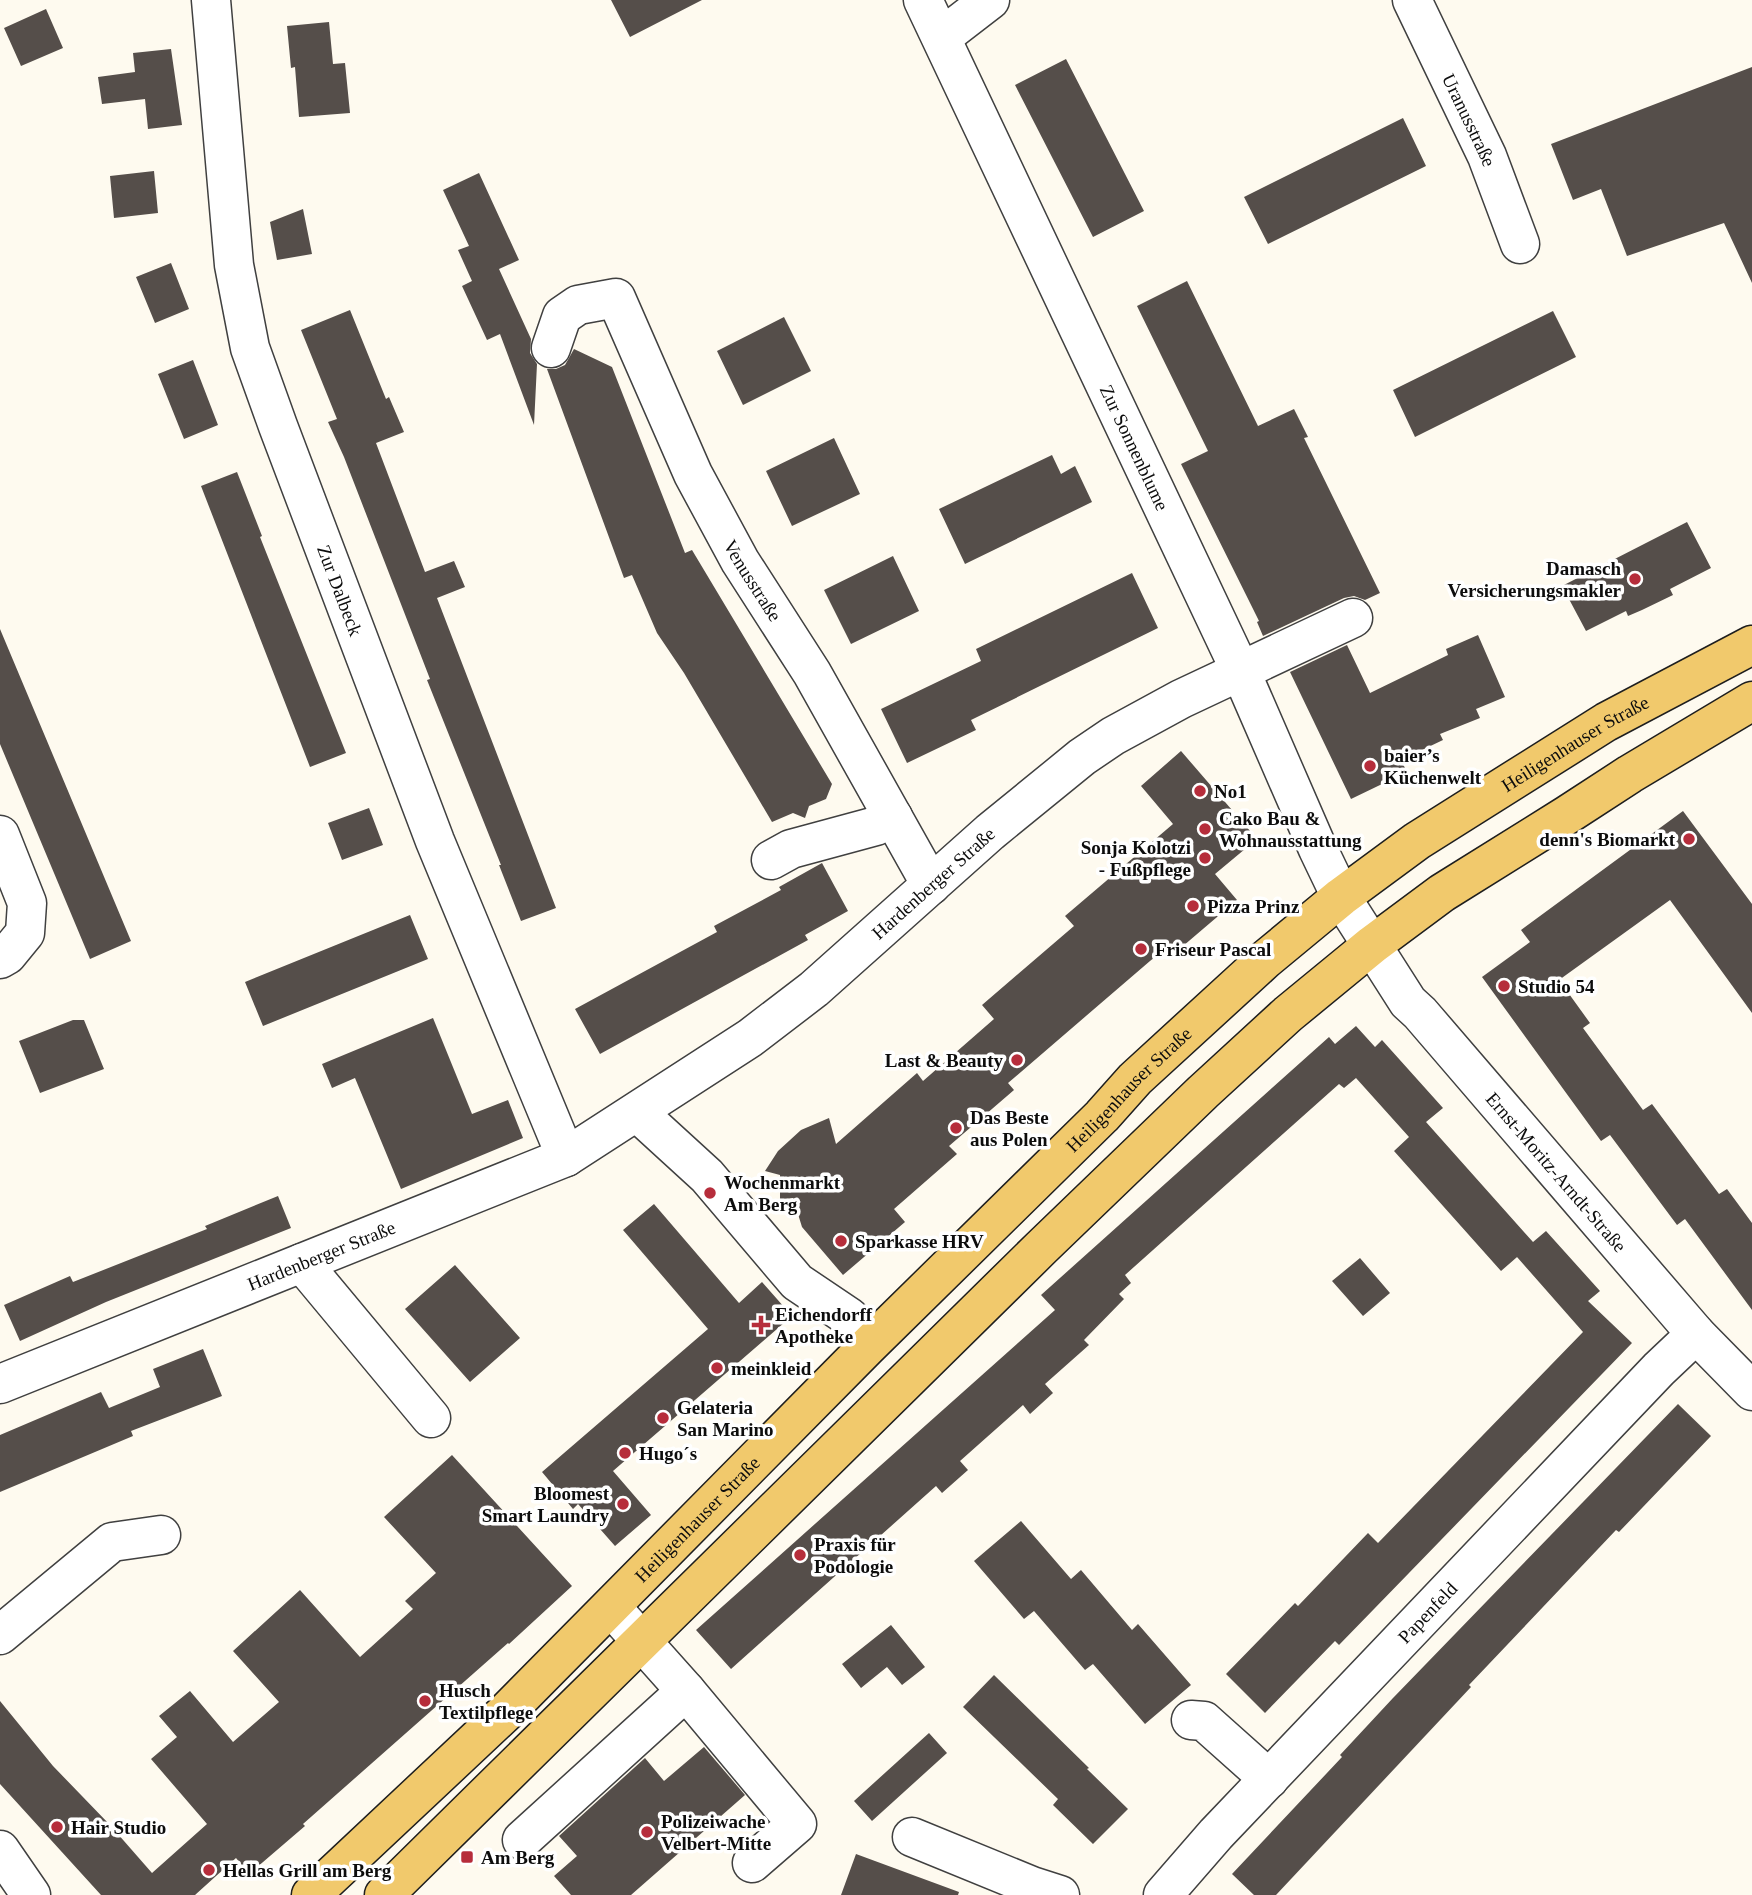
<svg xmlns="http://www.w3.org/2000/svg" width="1752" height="1895" viewBox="0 0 1752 1895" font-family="'Times New Roman',serif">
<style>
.building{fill:#554e4a}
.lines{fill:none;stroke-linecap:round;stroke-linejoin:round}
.minor-casing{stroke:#404040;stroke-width:41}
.major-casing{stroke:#1e1e1e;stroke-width:41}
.minor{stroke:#fff;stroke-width:38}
.major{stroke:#f1c96c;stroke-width:38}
.poi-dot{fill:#b62d3b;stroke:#fff;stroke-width:2.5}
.labels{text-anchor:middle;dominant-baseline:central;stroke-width:7;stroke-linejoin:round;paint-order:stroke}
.street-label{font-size:19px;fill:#0d0d0d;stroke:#fff}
.poi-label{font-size:19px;font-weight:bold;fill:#0d0d0d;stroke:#fff;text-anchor:start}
</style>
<rect width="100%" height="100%" fill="#fefaef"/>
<path class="building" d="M 611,0 L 702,0 L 630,37 Z
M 46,9 L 63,48 L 21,66 L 4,28 Z
M 329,22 L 333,64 L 345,63 L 350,113 L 299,117 L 295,67 L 291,68 L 287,26 Z
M 171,49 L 182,125 L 148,129 L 145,99 L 102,104 L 98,77 L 135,72 L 133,53 Z
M 1066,59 L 1144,211 L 1093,237 L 1015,85 Z
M 1752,67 L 1752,283 L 1724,223 L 1627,256 L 1601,189 L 1573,200 L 1551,144 Z
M 1403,118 L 1426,166 L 1268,244 L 1244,197 Z
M 154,171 L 158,213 L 114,218 L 110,176 Z
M 479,173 L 519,260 L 499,269 L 531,339 L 530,353 L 537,364 L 534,425 L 500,334 L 487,340 L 462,286 L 472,281 L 458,250 L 469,246 L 443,190 Z
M 303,209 L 312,254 L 277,260 L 270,222 Z
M 171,263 L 189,309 L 155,323 L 136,277 Z
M 1187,281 L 1258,426 L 1294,409 L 1308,437 L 1304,438 L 1380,593 L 1365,600 L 1354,596 L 1344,598 L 1263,636 L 1257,622 L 1259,621 L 1181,464 L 1208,451 L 1137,306 Z
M 350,310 L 386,399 L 389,397 L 404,432 L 376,443 L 425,572 L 454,561 L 465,587 L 437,598 L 556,908 L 521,921 L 499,865 L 501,865 L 427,680 L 430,679 L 344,457 L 328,422 L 337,419 L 301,330 Z
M 1553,311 L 1576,357 L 1415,437 L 1393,390 Z
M 784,317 L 811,371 L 743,405 L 717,351 Z
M 574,349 L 612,367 L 685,553 L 692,550 L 832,784 L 826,799 L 809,806 L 805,818 L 793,813 L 772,822 L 684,673 L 657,633 L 632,575 L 624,578 L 547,369 L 556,369 L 565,365 Z
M 193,360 L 218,425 L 184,439 L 158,374 Z
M 834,438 L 860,494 L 792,526 L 766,471 Z
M 1052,455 L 1061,474 L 1075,466 L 1092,502 L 965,564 L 939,509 Z
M 237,472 L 262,536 L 260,537 L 346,753 L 310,767 L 201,486 Z
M 1687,522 L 1711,568 L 1670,589 L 1673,595 L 1642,610 L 1628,616 L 1626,611 L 1586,631 L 1562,586 Z
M 893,556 L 919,611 L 851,644 L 824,590 Z
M 1132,573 L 1158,628 L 971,720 L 976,730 L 907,763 L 881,709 L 981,661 L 976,649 Z
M 0,629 L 131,941 L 90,959 L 0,744 Z
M 1478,635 L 1505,697 L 1476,709 L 1480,718 L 1440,734 L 1443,740 L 1401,760 L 1407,772 L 1351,799 L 1290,672 L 1347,645 L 1370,693 L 1448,655 L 1446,649 Z
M 1181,751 L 1257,839 L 1215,874 L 1237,900 L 1176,952 L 1170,945 L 1150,961 L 1008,1083 L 1014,1090 L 949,1146 L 957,1154 L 894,1209 L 905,1222 L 843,1275 L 802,1227 L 793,1198 L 780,1200 L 780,1175 L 765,1171 L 778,1151 L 801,1130 L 829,1118 L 836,1144 L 917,1073 L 923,1081 L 994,1019 L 982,1005 L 1074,926 L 1065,916 L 1173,824 L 1141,786 Z
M 369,808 L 383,845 L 342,860 L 328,823 Z
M 1683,811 L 1752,904 L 1752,1013 L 1670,900 L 1559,980 L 1590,1023 L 1583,1028 L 1643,1110 L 1652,1104 L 1719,1194 L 1727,1189 L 1752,1223 L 1752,1310 L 1685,1219 L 1677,1225 L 1610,1135 L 1601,1141 L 1482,977 L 1530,942 L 1521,930 Z
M 822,863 L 848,911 L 805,935 L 808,940 L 600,1054 L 575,1009 L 717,932 L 714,926 L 781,890 L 779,887 Z
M 410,915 L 428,959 L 263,1026 L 245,982 Z
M 433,1018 L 472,1114 L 508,1100 L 523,1138 L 401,1189 L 355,1078 L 332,1088 L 322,1064 Z
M 73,1020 L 84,1020 L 104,1069 L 40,1093 L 19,1041 Z
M 1356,1026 L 1375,1047 L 1382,1040 L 1443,1108 L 1426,1122 L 1533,1242 L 1546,1231 L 1600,1291 L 1588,1301 L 1632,1343 L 1409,1573 L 1339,1645 L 1335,1641 L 1265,1713 L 1226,1674 L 1295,1603 L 1298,1606 L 1368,1533 L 1378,1543 L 1583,1332 L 1517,1257 L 1524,1251 L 1501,1271 L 1394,1151 L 1409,1137 L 1356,1078 L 1344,1088 L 1339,1084 L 1125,1275 L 1131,1283 L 1119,1294 L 1124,1299 L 1084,1340 L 1089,1345 L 1045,1384 L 1053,1393 L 1030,1414 L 1023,1405 L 960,1461 L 968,1470 L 942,1493 L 936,1486 L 731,1669 L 696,1630 L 1055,1310 L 1041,1295 L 1329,1037 L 1335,1044 Z
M 278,1196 L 291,1228 L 106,1302 L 20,1341 L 4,1305 L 70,1276 L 73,1282 L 207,1229 L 205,1226 Z
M 654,1204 L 739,1303 L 762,1282 L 792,1316 L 613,1471 L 651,1515 L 615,1546 L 578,1504 L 573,1509 L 542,1472 L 708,1329 L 623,1230 Z
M 1360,1258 L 1390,1293 L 1363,1316 L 1332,1281 Z
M 455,1265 L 520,1338 L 470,1382 L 405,1309 Z
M 203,1349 L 222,1396 L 131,1431 L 133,1436 L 0,1492 L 0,1435 L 101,1392 L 109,1408 L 160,1387 L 153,1369 Z
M 1678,1404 L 1711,1436 L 1619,1532 L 1616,1530 L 1469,1685 L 1471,1687 L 1276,1895 L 1254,1895 L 1232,1874 L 1342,1757 L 1340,1755 L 1393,1698 Z
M 452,1455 L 572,1586 L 509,1644 L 508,1643 L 303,1824 L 305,1826 L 249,1874 L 236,1858 L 195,1895 L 101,1895 L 0,1784 L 0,1701 L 53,1766 L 110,1825 L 152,1873 L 207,1824 L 151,1759 L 177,1737 L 159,1716 L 190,1691 L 233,1742 L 279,1702 L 233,1651 L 300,1590 L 360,1657 L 413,1609 L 405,1601 L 436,1573 L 384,1517 Z
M 1021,1521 L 1071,1579 L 1081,1570 L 1132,1630 L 1138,1624 L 1191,1685 L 1145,1724 L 1093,1664 L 1085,1670 L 1034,1611 L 1024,1619 L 974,1561 Z
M 891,1625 L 925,1667 L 902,1685 L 887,1667 L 861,1688 L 842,1664 Z
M 994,1675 L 1089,1768 L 1087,1769 L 1128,1809 L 1093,1844 L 1053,1805 L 1058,1799 L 963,1707 Z
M 929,1733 L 947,1753 L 872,1821 L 854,1801 Z
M 704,1747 L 745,1795 L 631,1895 L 571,1895 L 554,1876 L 577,1856 L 559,1836 L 645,1758 L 664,1781 Z
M 856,1854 L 959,1892 L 958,1895 L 841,1895 Z"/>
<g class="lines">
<defs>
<g id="minor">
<path id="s1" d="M 211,0 L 234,265 L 250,348 L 278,426 L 435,841 L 566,1157"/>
<path id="s2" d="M 923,0 L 1241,672 L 1318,849 L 1341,897 L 1408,1002 L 1420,1013 L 1696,1334 L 1752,1391"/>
<path id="s3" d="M 1412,0 L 1487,156 L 1520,244"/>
<path d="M 942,37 L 990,0"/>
<path id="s4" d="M 551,348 L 562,316 L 578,305 L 616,298 L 693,474 L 740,561 L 812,673 L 931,885"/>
<path d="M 0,835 L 27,903 L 25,933 L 7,955 L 0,959"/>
<path d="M 771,860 L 791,849 L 876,826 L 893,817"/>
<path d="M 637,1112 L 707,1176 L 797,1282 L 849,1317"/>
<path d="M 302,1263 L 431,1418"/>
<path id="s5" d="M 0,1384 L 566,1157 L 750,1038 L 814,989 L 990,832 L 1082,757 L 1113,736 L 1181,699 L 1353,618"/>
<path d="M 611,1607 L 686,1691 L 797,1824 L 752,1863"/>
<path d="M 0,1635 L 112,1542 L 161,1535"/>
<path d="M 1191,1720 L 1204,1721 L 1269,1779"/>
<path d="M 912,1837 L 1032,1886 L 1060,1895"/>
<path d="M 522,1840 L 686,1691"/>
<path d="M 0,1850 L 31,1895"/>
<path id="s6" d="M 1163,1895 L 1216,1834 L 1659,1369 L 1696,1334"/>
</g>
<g id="major">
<path id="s7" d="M 311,1895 L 506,1712 L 867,1347 L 1102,1116 L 1135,1079 L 1266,959 L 1341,897 L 1417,841 L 1606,722 L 1752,645"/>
<path d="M 384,1895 L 1041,1248 L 1203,1092 L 1288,1014 L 1372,945 L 1442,893 L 1567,815 L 1630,774 L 1752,701"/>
</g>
</defs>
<use href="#minor" class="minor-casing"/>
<use href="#major" class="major-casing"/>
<use href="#minor" class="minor"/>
<use href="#major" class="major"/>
</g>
<g class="poi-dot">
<circle cx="1635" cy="579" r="7"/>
<circle cx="1370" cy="766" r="7"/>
<circle cx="1200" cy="791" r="7"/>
<circle cx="1205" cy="829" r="7"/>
<circle cx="1689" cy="839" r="7"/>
<circle cx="1205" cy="858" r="7"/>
<circle cx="1193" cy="906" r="7"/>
<circle cx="1141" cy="949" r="7"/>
<circle cx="1504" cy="986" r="7"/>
<circle cx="1017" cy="1060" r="7"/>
<circle cx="956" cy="1128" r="7"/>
<circle cx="710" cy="1193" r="7"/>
<circle cx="841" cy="1241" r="7"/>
<path d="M757.5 1314.5h7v7h7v7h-7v7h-7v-7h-7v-7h7z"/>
<circle cx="717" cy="1368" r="7"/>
<circle cx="663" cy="1418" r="7"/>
<circle cx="625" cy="1453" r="7"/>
<circle cx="623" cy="1504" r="7"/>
<circle cx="800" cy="1555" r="7"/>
<circle cx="425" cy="1701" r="7"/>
<circle cx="57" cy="1827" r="7"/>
<circle cx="647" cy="1832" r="7"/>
<rect x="460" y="1850" width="14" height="14" rx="3.5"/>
<circle cx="209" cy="1870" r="7"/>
</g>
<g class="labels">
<g class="street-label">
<text stroke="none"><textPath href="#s3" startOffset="133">Uranusstraße</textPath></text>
<text stroke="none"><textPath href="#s2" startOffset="495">Zur Sonnenblume</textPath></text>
<text stroke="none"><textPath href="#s4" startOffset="406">Venusstraße</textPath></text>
<text stroke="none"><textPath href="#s1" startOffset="609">Zur Dalbeck</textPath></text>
<text stroke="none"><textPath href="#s7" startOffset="1715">Heiligenhauser Straße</textPath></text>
<text stroke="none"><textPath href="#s5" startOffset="1069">Hardenberger Straße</textPath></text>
<text stroke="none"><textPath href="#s7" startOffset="1148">Heiligenhauser Straße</textPath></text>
<text stroke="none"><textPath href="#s2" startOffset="1340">Ernst-Moritz-Arndt-Straße</textPath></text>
<text stroke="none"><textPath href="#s5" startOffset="346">Hardenberger Straße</textPath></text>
<text stroke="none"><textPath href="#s7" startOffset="539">Heiligenhauser Straße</textPath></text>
<text stroke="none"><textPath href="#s6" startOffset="387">Papenfeld</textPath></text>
</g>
<g class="poi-label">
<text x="1621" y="568" text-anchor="end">Damasch<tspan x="1621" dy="22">Versicherungsmakler</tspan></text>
<text x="1384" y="755">baier’s<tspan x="1384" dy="22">Küchenwelt</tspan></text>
<text x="1214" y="791">No1</text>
<text x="1219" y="818">Cako Bau &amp;<tspan x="1219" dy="22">Wohnausstattung</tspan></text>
<text x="1675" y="839" text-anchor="end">denn's Biomarkt</text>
<text x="1191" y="847" text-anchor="end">Sonja Kolotzi<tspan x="1191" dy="22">- Fußpflege</tspan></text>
<text x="1207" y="906">Pizza Prinz</text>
<text x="1155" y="949">Friseur Pascal</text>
<text x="1518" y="986">Studio 54</text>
<text x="1003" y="1060" text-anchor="end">Last &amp; Beauty</text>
<text x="970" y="1117">Das Beste<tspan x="970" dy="22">aus Polen</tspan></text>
<text x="724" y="1182">Wochenmarkt<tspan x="724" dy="22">Am Berg</tspan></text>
<text x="855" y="1241">Sparkasse HRV</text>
<text x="775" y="1314">Eichendorff<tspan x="775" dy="22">Apotheke</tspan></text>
<text x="731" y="1368">meinkleid</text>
<text x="677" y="1407">Gelateria<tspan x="677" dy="22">San Marino</tspan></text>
<text x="639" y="1453">Hugo´s</text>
<text x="609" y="1493" text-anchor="end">Bloomest<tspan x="609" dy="22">Smart Laundry</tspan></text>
<text x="814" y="1544">Praxis für<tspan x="814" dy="22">Podologie</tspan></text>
<text x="439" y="1690">Husch<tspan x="439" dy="22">Textilpflege</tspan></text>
<text x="661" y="1821">Polizeiwache<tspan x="661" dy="22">Velbert-Mitte</tspan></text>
<text x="71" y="1827">Hair Studio</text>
<text x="481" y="1857">Am Berg</text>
<text x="223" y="1870">Hellas Grill am Berg</text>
</g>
</g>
</svg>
